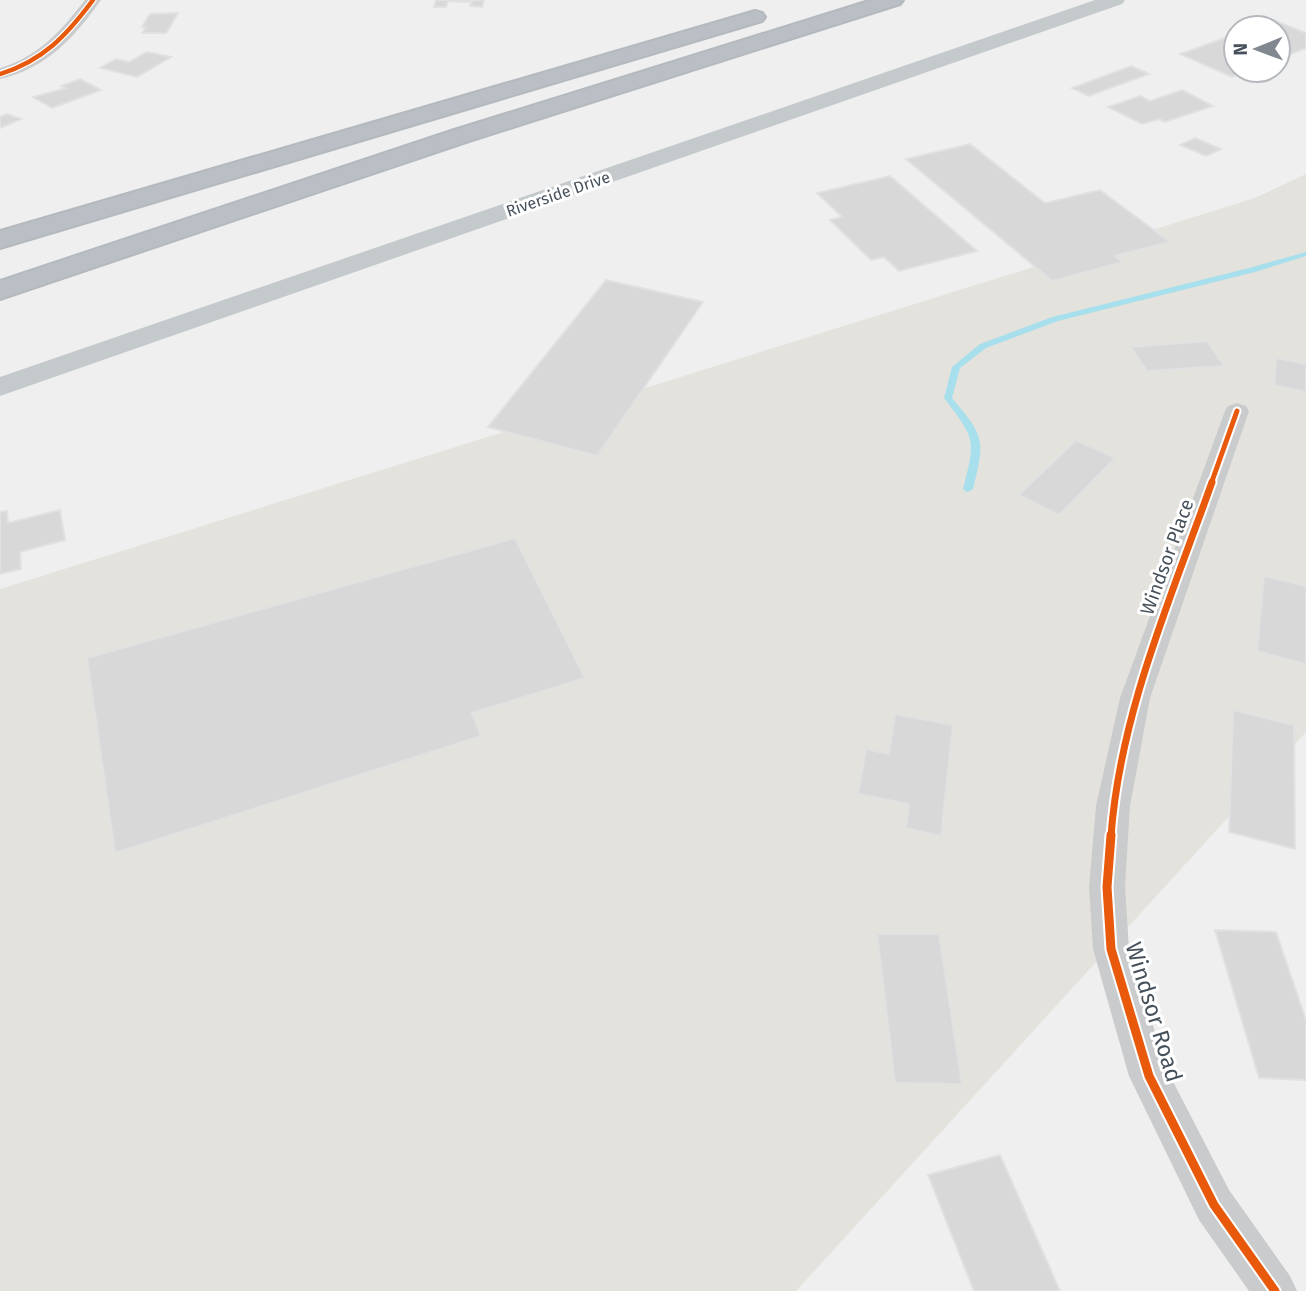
<svg xmlns="http://www.w3.org/2000/svg" width="1306" height="1291" viewBox="0 0 1306 1291" font-family="'Fira Sans',sans-serif">
<style>
.commercial{fill:#e4e2dd}
.lines{fill:none;stroke-linecap:round;stroke-linejoin:round}
.stream{fill:#a8dfec;fill-rule:evenodd}
.building{fill:#d8d8d9;stroke:#e0e1e2;stroke-width:2}
.highway-casing{stroke:#b4b9be;stroke-width:4}
.street{fill:#c9cbcd;fill-rule:evenodd}
.primary{fill:#c4c9cc;fill-rule:evenodd}
.highway{fill:#b9bfc4;fill-rule:evenodd}
.cycleway-far3-casing{stroke:#fff;stroke-width:7}
.cycleway-far2-casing{stroke:#fff;stroke-width:9}
.cycleway-far1-casing{stroke:#fff;stroke-width:11}
.cycleway-casing{stroke:#fff;stroke-width:13}
.cycleway-far3{stroke:#e8590c;stroke-width:4.5}
.cycleway-far2{stroke:#e8590c;stroke-width:5}
.cycleway-far1{stroke:#e8590c;stroke-width:7}
.cycleway{stroke:#e8590c;stroke-width:9}
.labels{text-anchor:middle;dominant-baseline:central;stroke-width:6;stroke-linejoin:round;paint-order:stroke}
.far-street-label{font-size:16px;fill:#46515b;stroke:#fff}
.street-label{font-size:19px;fill:#46515b;stroke:#fff}
.near-street-label{font-size:23px;fill:#46515b;stroke:#fff}
</style>
<rect width="100%" height="100%" fill="#efefef"/>
<path class="commercial" d="M 1306,174 L 1306,732 L 796,1291 L 0,1291 L 0,589 L 1255,198 Z"/>
<g class="lines">
<path class="stream" d="M 1306,252 L 1306,256 L 1255,272 L 1058,321 L 986,348 L 960,368 L 952,398 C 985,437 985,440 973,489 L 968,492 L 965,491 L 963,489 C 976,438 975,439 944,398 L 952,367 L 980,344 L 1052,317 L 1249,268 Z"/>
</g>
<path class="building" d="M 436,0 L 484,0 L 482,7 L 470,6 L 472,2 L 448,1 L 446,7 L 434,7 Z
M 178,13 L 166,33 L 142,33 L 146,27 L 142,27 L 150,14 Z
M 1273,20 L 1306,33 L 1306,48 L 1278,59 L 1278,28 L 1251,28 Z
M 1236,34 L 1236,70 L 1250,70 L 1232,77 L 1180,54 Z
M 147,52 L 171,57 L 137,77 L 100,68 L 116,59 L 129,62 Z
M 1131,66 L 1149,74 L 1089,96 L 1072,88 Z
M 80,79 L 101,90 L 52,108 L 33,97 L 66,88 L 61,86 Z
M 1182,90 L 1213,106 L 1165,122 L 1159,119 L 1142,124 L 1108,107 L 1140,96 L 1150,101 Z
M 7,114 L 21,119 L 0,128 L 0,117 Z
M 1195,138 L 1221,149 L 1206,156 L 1180,145 Z
M 970,144 L 1045,203 L 1100,190 L 1170,242 L 1115,256 L 1123,262 L 1052,281 L 906,159 Z
M 890,176 L 977,251 L 899,271 L 884,257 L 871,260 L 830,220 L 842,217 L 817,193 Z
M 606,280 L 703,302 L 597,456 L 488,427 Z
M 1207,341 L 1224,366 L 1147,371 L 1131,347 Z
M 1276,358 L 1306,364 L 1306,392 L 1274,385 Z
M 1076,440 L 1115,458 L 1059,515 L 1019,495 Z
M 60,510 L 65,540 L 20,552 L 21,569 L 0,574 L 0,512 L 7,511 L 8,523 Z
M 515,538 L 585,678 L 472,713 L 481,736 L 115,853 L 87,658 Z
M 1264,576 L 1306,586 L 1306,664 L 1257,651 Z
M 1233,710 L 1294,725 L 1295,849 L 1229,832 Z
M 895,714 L 953,725 L 941,836 L 906,828 L 909,804 L 858,794 L 866,749 L 889,754 Z
M 1215,930 L 1276,932 L 1306,1020 L 1306,1080 L 1259,1078 Z
M 877,934 L 939,934 L 962,1084 L 895,1083 Z
M 1000,1155 L 1060,1291 L 974,1291 L 928,1175 Z"/>
<g class="lines">
<defs>
<path id="highway" d="M 872,0 L 903,0 L 900,4 L 469,141 L 0,299 L 0,281 L 451,131 Z
M 755,11 L 762,13 L 765,17 L 762,21 L 0,248 L 0,231 Z"/>
</defs>
<use href="#highway" class="highway-casing"/>
<path class="street" d="M 85,0 L 101,0 C 74,38 47,68 0,79 L 0,68 C 38,57 61,31 85,0 Z
M 1237,403 L 1246,406 L 1249,411 L 1150,698 L 1130,806 L 1125,887 L 1129,949 L 1167,1070 L 1229,1190 L 1290,1276 L 1297,1291 L 1249,1291 L 1199,1220 L 1129,1076 L 1093,949 L 1089,887 L 1096,806 L 1120,698 L 1225,411 L 1228,406 Z"/>
<path class="primary" d="M 1095,0 L 1125,0 L 1122,4 L 0,396 L 0,377 Z"/>
<use href="#highway" class="highway"/>
<defs>
<path id="cycleway-far3" d="M 0,74 C 43,61 67,35 93,0"/>
<path id="cycleway-far2" d="M 1211,484 L 1237,411"/>
<path id="cycleway-far1" d="M 1111,836 C 1120,713 1171,598 1212,482"/>
<path id="cycleway" d="M 1111,835 L 1107,887 L 1111,949 L 1149,1076 L 1214,1205 L 1275,1291"/>
</defs>
<use href="#cycleway-far3" class="cycleway-far3-casing"/>
<use href="#cycleway-far2" class="cycleway-far2-casing"/>
<use href="#cycleway-far1" class="cycleway-far1-casing"/>
<use href="#cycleway" class="cycleway-casing"/>
<use href="#cycleway-far3" class="cycleway-far3"/>
<use href="#cycleway-far2" class="cycleway-far2"/>
<use href="#cycleway-far1" class="cycleway-far1"/>
<use href="#cycleway" class="cycleway"/>
</g>
<g class="labels">
<g class="far-street-label">
<text transform="translate(558 194) rotate(-19)">Riverside Drive</text>
</g>
<g class="street-label">
<text transform="translate(1167 557) rotate(-70)">Windsor Place</text>
</g>
<g class="near-street-label">
<text transform="translate(1154 1012) rotate(73)">Windsor Road</text>
</g>
</g>
<g transform="translate(1257 49) rotate(269)"><circle r="33" fill="#ffffff" stroke="#b5b9bd" stroke-width="2"/>
<path d="M0-5L12 26L0 18L-12 26Z" fill="#81888f"/>
<text y="-10" font-size="19" font-weight="bold" text-anchor="middle" fill="#46515b">N</text>
</g>
</svg>
